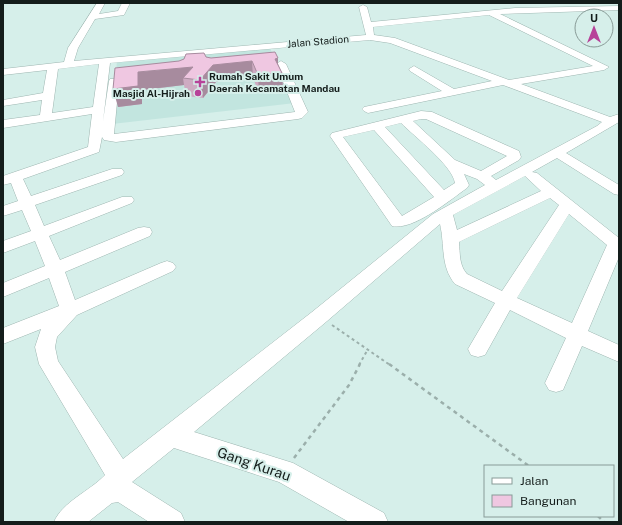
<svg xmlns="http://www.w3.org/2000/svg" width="622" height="525" viewBox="0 0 622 525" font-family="'Public Sans',sans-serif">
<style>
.built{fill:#c2e5df}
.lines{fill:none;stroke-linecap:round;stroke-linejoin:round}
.minor-casing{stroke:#9eb6b1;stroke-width:1}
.path-far1{stroke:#9bafab;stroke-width:2;stroke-dasharray:3 3;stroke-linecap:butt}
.path{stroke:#9bafab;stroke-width:2.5;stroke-dasharray:4 4;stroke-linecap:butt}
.minor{fill:#fff;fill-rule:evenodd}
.wall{fill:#ceabc2}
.shaded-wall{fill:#a78b9e}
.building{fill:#efc7e1;stroke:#a78b9e}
.poi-dot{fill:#b74299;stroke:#d6efea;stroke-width:1.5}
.labels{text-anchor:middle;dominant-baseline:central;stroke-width:4;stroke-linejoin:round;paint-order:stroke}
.far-street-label{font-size:10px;fill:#141d1b;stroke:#d6efea}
.far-poi-label{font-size:10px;font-weight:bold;fill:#141d1b;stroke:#d6efea;text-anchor:start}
.near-street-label{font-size:14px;fill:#141d1b;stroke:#d6efea}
</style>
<rect width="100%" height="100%" fill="#d6efea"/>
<path class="built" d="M 269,46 L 295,103 L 112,124 L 117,60 Z"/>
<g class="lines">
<defs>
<path id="minor" d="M 97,3 L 105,3 L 99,14 L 118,11 L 122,3 L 130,3 L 124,15 L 95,19 L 78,48 L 74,61 L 366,35 L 359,7 L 363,5 L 367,7 L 371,22 L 515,8 L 619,6 L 619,10 L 500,14 L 609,67 L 604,70 L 521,84 L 610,117 L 619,114 L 619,122 L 566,153 L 619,185 L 619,195 L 614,194 L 557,158 L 532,172 L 537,173 L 619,238 L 619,257 L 588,331 L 619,345 L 619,362 L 582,346 L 563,390 L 556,392 L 549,390 L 545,383 L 566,338 L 510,310 L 485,355 L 478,357 L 471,355 L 468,349 L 495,303 L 455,284 C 440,266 445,245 440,224 L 326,322 L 194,432 L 293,463 L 384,513 L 388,522 L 349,522 L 279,482 L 174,448 L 132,482 L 181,513 L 185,522 L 149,522 L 118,502 L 112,503 L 88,522 L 54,522 C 62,502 90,491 105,475 L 39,364 L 35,347 L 41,329 L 3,344 L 3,328 L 59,306 L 49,278 L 3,297 L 3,283 L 45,266 L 35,241 L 3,253 L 3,241 L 31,231 L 22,210 L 3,216 L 3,206 L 18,201 L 11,183 L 3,185 L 3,176 L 88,147 L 92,114 L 3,128 L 3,120 L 40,115 L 42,100 L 3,106 L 3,100 L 43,93 L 47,70 L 3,75 L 3,69 L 64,62 L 68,48 ZM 489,15 L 593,66 L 509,80 L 395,38 L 374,35 L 373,27 ZM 370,40 L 390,43 L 492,81 L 454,89 L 414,66 L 409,69 L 410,71 L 442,91 L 364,107 L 362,109 L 364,111 L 368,113 L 503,85 L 602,122 L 597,126 L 496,180 L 491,176 L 519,160 L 521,157 L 519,151 L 432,112 L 421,111 L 332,133 L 330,136 L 392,226 C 413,231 450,200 467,188 L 469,185 L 464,174 L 477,179 L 485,185 L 433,214 L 312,312 L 123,459 L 58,361 L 55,347 L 57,337 L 77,315 L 173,271 L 176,267 L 173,263 L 167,261 L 161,263 L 75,300 L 65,272 L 150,236 L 152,232 L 150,228 L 144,227 L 138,228 L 60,260 L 49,236 L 132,203 L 134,200 L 132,197 L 122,197 L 44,226 L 35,205 L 122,175 L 124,172 L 122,169 L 112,169 L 31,196 L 23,179 L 99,152 L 102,137 L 104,140 L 116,142 L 298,119 L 302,118 L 308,112 L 286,64 L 281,61 L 276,64 L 295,112 L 114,134 L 119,81 L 118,79 L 110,79 L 109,81 L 103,121 L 110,63 ZM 99,64 L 93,107 L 52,113 L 58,69 ZM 421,119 L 426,119 L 507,156 L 481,171 L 455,160 L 413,121 ZM 401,123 C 415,137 452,165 455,183 L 444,190 L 385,127 ZM 374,130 L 434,197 L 402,216 L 343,137 ZM 525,176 L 541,191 L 457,230 L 453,215 ZM 550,198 L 559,205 L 502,291 L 467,274 C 459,265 460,254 459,242 ZM 569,214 L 607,245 L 572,323 L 517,298 Z"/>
</defs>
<use href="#minor" class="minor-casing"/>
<path class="path-far1" d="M 332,325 L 390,365
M 359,365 L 368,349"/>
<path class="path" d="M 389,364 L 529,466
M 294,458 L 349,385 L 360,364
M 598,516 L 604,522"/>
<use href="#minor" class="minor"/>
</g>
<path class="wall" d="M 275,52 L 278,64 L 282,73 L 283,90 L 259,93 L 253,78 L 216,82 L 203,98 L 186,96 L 184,85 L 142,90 L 142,104 L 118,107 L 179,61 L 206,57 L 211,58 Z"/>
<path class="shaded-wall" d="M 278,58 L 278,73 L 282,73 L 283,90 L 259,93 L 258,75 L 275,59 Z
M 252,61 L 253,78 L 216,82 L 203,98 L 200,80 L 213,65 Z
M 193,67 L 183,78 L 184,85 L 142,90 L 142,104 L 118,107 L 113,89 L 138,72 Z"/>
<path class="building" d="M 275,52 L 278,58 L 275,59 L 282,73 L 258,75 L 252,61 L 213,65 L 200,80 L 183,78 L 193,67 L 138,72 L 138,86 L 113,89 L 115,68 L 179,61 L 184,59 L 186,54 L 204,53 L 206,57 L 211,58 Z"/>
<g class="poi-dot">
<path d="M198 76h4v4h4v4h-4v4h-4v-4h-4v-4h4z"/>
<circle cx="198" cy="93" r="4"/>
</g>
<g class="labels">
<g class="far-street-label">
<text transform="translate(318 41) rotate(-5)">Jalan Stadion</text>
</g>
<g class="far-poi-label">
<text x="209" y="76">Rumah Sakit Umum<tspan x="209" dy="12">Daerah Kecamatan Mandau</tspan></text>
<text x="190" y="93" text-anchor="end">Masjid Al-Hijrah</text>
</g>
<g class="near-street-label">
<text transform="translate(254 464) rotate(19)">Gang Kurau</text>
</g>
</g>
<rect width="622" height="525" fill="none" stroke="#141d1b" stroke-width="8"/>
<rect x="484" y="465" width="130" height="52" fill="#d6efea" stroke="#889b97"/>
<rect x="492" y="478" width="20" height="6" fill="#ffffff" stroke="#889b97"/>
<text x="520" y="485" font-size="12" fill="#141d1b">Jalan</text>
<rect x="492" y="495" width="20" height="12" fill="#efc7e1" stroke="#889b97"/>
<text x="520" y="505" font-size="12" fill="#141d1b">Bangunan</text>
<g transform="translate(594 28)"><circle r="19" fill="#d6efea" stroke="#889b97"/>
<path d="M0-3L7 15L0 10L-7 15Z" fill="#b74299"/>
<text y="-6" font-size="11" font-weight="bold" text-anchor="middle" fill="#141d1b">U</text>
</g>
</svg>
